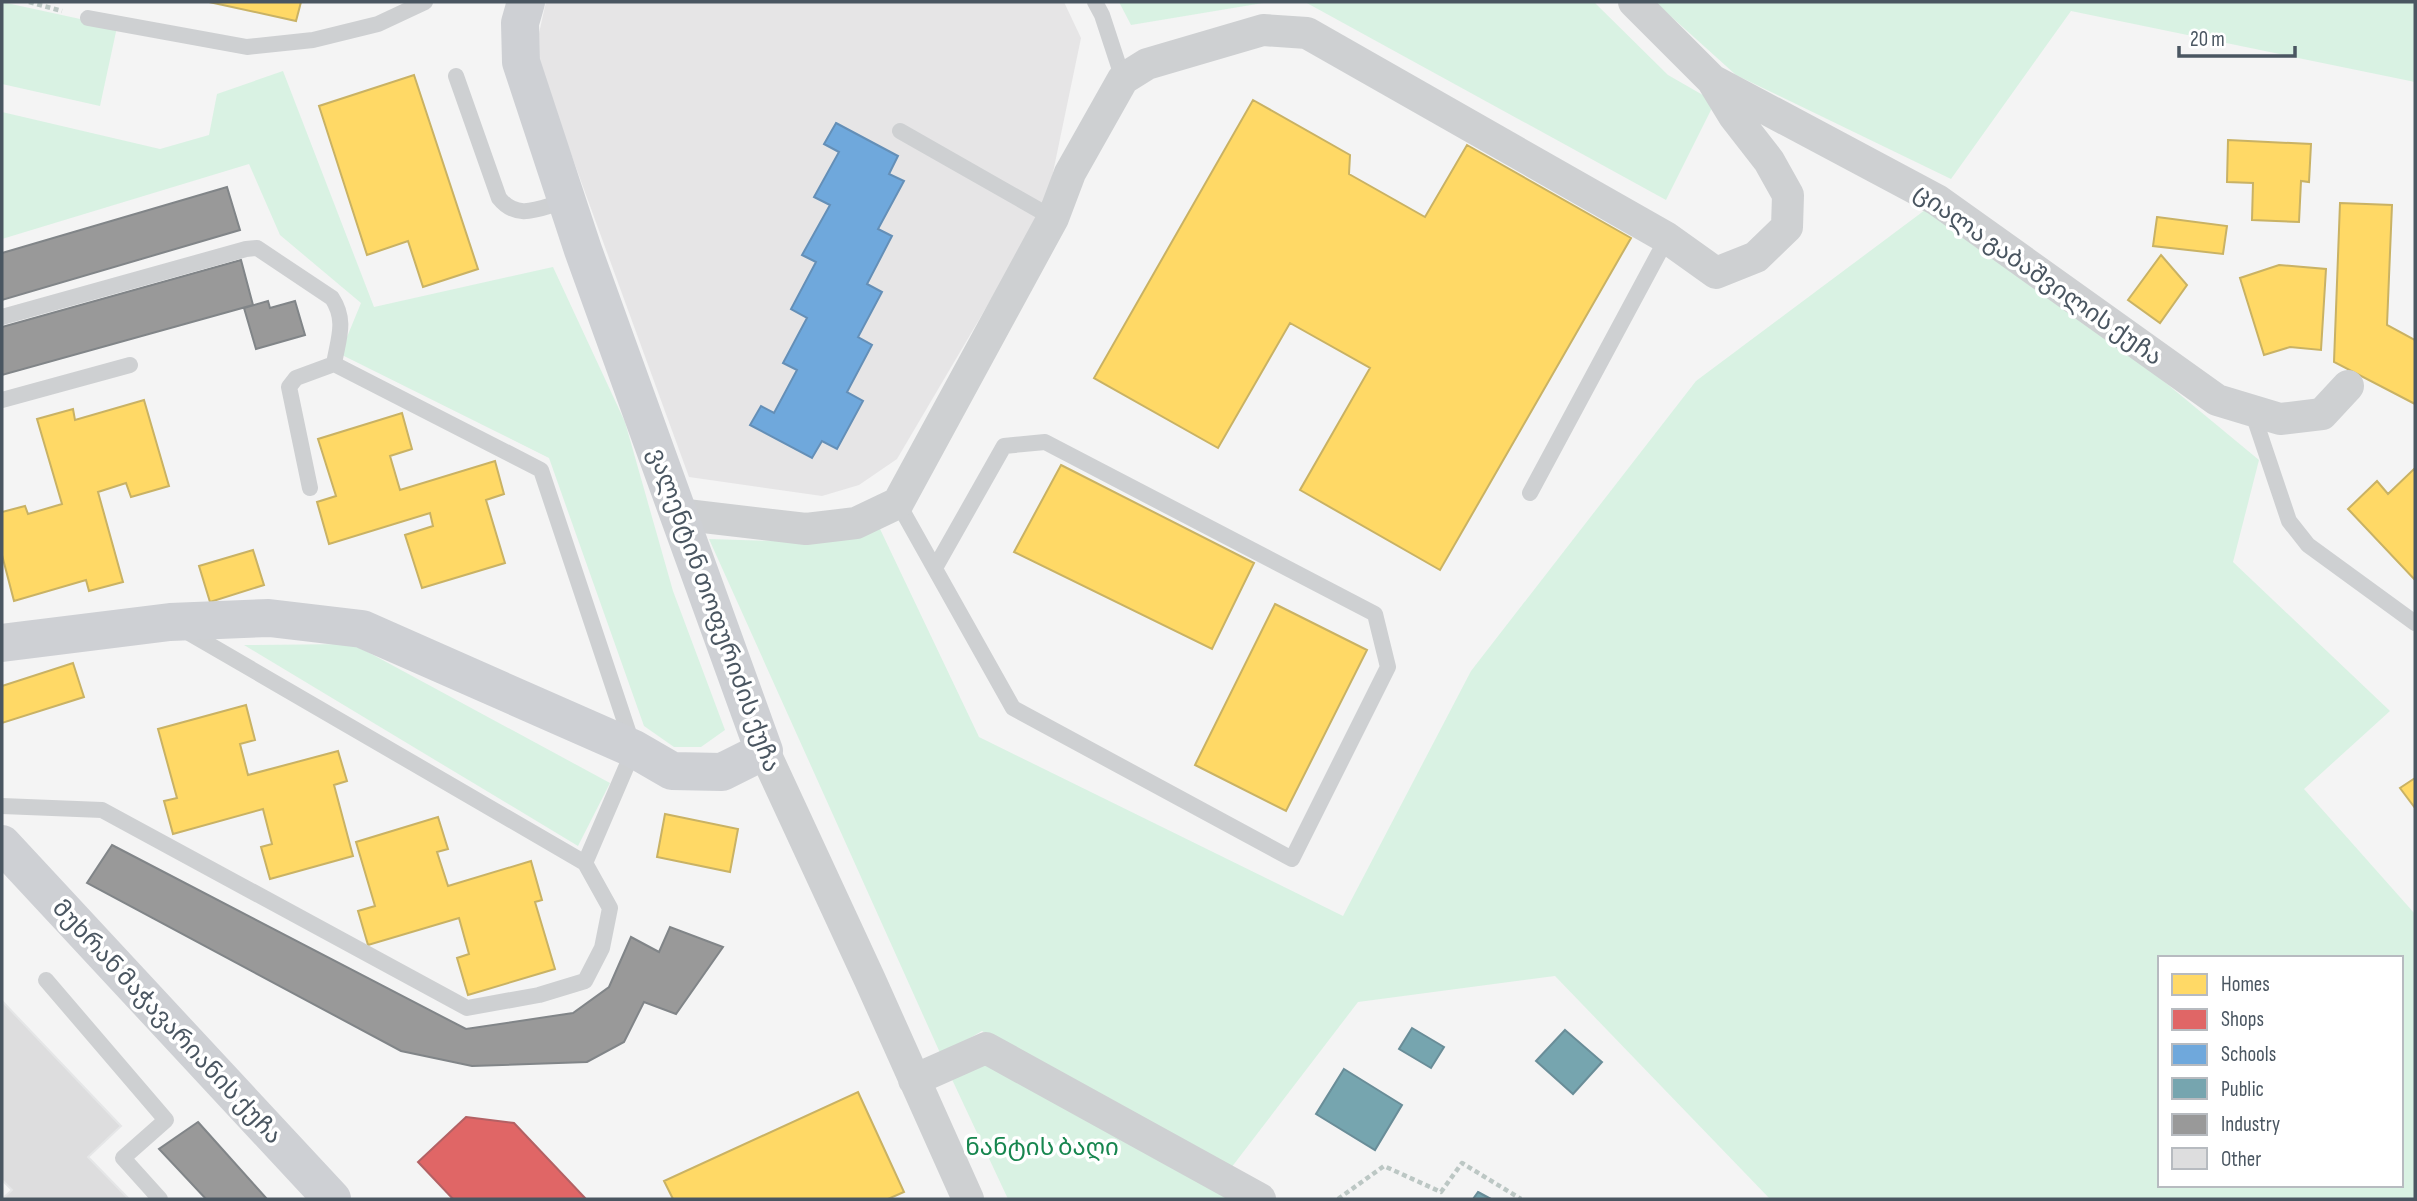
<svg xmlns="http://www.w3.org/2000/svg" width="2417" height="1201" viewBox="0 0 2417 1201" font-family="'Sofia Sans Condensed','Noto Sans Georgian',sans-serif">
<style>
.education{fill:#e6e5e6}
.green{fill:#d9f2e3;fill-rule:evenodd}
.homes{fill:#ffd966;stroke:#c9b264;stroke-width:2}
.shops{fill:#e06666;stroke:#b36164;stroke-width:2}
.schools{fill:#6fa8dc;stroke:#648fb7;stroke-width:2}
.public{fill:#76a5af;stroke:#698d98;stroke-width:2}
.industry{fill:#999;stroke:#818588;stroke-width:2}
.building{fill:#ddddde;stroke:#e5e6e7;stroke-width:2}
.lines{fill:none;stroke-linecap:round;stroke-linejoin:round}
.path{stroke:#bcc7c4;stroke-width:4.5;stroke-dasharray:5 3.5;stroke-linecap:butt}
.lane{stroke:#ced0d2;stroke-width:16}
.street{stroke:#ced0d2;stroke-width:32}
.secondary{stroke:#ced0d4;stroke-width:38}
.labels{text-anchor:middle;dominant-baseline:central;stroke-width:7;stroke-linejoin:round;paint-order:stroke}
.street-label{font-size:24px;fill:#4a5661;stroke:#fff}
.park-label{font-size:24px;fill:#17864f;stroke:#fff}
</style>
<rect width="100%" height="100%" fill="#f4f4f4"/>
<path class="education" d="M 546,2 L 1064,2 L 1081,38 L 1046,206 L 897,459 L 859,485 L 822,496 L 689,477 L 540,69 L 539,33 Z"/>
<path class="green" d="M 2,2 L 117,27 L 100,106 L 2,84 Z
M 1119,2 L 1269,2 L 1131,25 Z
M 1305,2 L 1594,2 L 1668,75 L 1715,102 L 1666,200 Z
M 1655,2 L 2415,2 L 2415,82 L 2071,11 L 1951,179 L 1736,75 Z
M 283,71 L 374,307 L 553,267 L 625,422 L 673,591 L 725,730 L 701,747 L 674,747 L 644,726 L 549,458 L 340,354 L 361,303 L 280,235 L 249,164 L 2,239 L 2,112 L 160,149 L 209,135 L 217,94 Z
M 1929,207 L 2155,374 L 2259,460 L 2233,562 L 2390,711 L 2304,789 L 2415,914 L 2415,1199 L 1770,1199 L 1555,976 L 1358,1002 L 1231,1168 L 982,1031 L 941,1055 L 709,539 L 810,542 L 880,529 L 979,737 L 1343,916 L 1471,671 L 1696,381 ZM 2160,958 L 2401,958 L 2401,1185 L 2160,1185 Z
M 353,644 L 610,783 L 578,846 L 244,645 Z
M 989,1057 L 1235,1199 L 1008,1199 L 949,1073 Z"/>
<path class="homes" d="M 209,2 L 301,2 L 296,21 Z
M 414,75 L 478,269 L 423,287 L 408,241 L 367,255 L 319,106 Z
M 1253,100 L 1350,155 L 1349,174 L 1425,217 L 1467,145 L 1631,238 L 1440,570 L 1300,490 L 1370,368 L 1290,323 L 1218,448 L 1094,378 Z
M 2228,140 L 2311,144 L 2309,182 L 2301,181 L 2299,222 L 2252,220 L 2253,183 L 2227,182 Z
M 2340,203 L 2392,205 L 2387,325 L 2415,340 L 2415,404 L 2334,362 Z
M 2157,217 L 2227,226 L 2223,254 L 2153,246 Z
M 2161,255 L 2187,285 L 2160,323 L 2128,300 Z
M 2279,265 L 2326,269 L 2321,350 L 2290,347 L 2264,355 L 2240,278 Z
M 144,400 L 169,486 L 131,497 L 126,483 L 98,492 L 123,582 L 89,591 L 86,580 L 14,601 L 2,555 L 2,512 L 25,506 L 28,514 L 62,504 L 37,419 L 73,409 L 75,420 Z
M 402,413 L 412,449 L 390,456 L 400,490 L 495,461 L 504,494 L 486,500 L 505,563 L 422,588 L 405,535 L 433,526 L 430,513 L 329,544 L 317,502 L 336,496 L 318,439 Z
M 1061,465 L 1254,563 L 1212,649 L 1014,552 Z
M 2415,468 L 2415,580 L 2348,509 L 2377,481 L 2388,494 Z
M 253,550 L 264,585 L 210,602 L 199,566 Z
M 1275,604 L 1367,650 L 1286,811 L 1195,765 Z
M 73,663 L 84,697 L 2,723 L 2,686 Z
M 246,705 L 255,740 L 240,744 L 248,775 L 338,751 L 347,781 L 334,785 L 353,856 L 270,879 L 261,847 L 272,844 L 263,809 L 173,834 L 164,801 L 177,798 L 158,729 Z
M 2415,778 L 2415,808 L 2400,788 Z
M 665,814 L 738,829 L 730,872 L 657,857 Z
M 438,817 L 448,849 L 437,852 L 448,886 L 531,861 L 542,900 L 535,902 L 555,969 L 468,995 L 457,958 L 469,954 L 459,918 L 368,945 L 358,911 L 375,906 L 356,842 Z
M 858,1092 L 904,1192 L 888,1199 L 673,1199 L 664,1181 Z"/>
<path class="shops" d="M 466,1117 L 514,1123 L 586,1199 L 453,1199 L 418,1162 Z"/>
<path class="schools" d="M 836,123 L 898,156 L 889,174 L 904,181 L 878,229 L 892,236 L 867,284 L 882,292 L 858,337 L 872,345 L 847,392 L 863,401 L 837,449 L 822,441 L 812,458 L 750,425 L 761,406 L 774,413 L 797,370 L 783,363 L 807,318 L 791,309 L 816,262 L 802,255 L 830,205 L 814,197 L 839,152 L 824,144 Z"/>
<path class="public" d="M 1412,1028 L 1444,1047 L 1431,1068 L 1399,1049 Z
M 1565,1030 L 1602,1062 L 1573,1094 L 1536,1061 Z
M 1344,1069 L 1402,1105 L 1375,1150 L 1316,1114 Z
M 1478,1192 L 1491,1199 L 1473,1199 Z"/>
<path class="industry" d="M 227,187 L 240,230 L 2,300 L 2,253 Z
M 241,260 L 253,305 L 2,375 L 2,327 Z
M 268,301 L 270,308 L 295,301 L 305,335 L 256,349 L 244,308 Z
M 112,845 L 466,1029 L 573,1013 L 609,987 L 631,937 L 659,952 L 670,927 L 723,947 L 676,1014 L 644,1002 L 624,1042 L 587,1062 L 472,1066 L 401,1051 L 87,883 Z
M 198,1122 L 267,1199 L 206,1199 L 159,1149 Z"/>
<path class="building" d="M 2,1001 L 121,1126 L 88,1157 L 129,1199 L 2,1199 L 12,1190 L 2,1180 Z"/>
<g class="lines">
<path class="path" d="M 29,2 L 62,11
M 1338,1199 L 1384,1166 L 1441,1192 L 1462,1163 L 1521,1199"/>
<path class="lane" d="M 1095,2 L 1102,15 L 1123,79
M 88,18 L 247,47 L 313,40 L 378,24 L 425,2
M 456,76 L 499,198 C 518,222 541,207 566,201
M 900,131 L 1053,218
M 2,317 L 246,249 L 257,248 L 332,298 C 347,321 338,339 334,364
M 2,400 L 130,365
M 2252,411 L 2289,521 L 2308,545 L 2415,623
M 310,488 L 289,387 L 296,378 L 334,364 L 541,470 L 634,749 L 585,863
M 1530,493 L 1667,238
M 898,503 L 1013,708 L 1292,859 L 1388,667 L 1375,614 L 1045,442 L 1004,446 L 935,568
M 2,806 L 102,810 L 467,1008 L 539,995 L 585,981 L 602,948 L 610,908 L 585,863 L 184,630
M 46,980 L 166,1120 L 123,1158 L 160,1199"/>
<path class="street" d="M 1634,2 L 1712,80 L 1937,200 L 2217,400 L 2280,419 L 2322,414 L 2348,386
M 678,514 L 806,529 L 856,523 L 898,503 L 1053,218 L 1070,173 L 1123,79 L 1147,64 L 1263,30 L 1307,33 L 1667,238 L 1716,273 L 1756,257 L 1787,227 L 1788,195 L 1769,161 L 1734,116 L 1712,80
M 764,751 L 870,980 L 968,1199
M 914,1080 L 986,1048 L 1260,1199"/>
<path class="secondary" d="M 2,643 L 170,622 L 269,618 L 362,629 L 634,749 L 672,771 L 722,772 L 764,751 L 583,250 L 521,62 L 520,23 L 526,2
M 2,844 L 332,1199"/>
</g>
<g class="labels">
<g class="street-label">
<text transform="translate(2038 275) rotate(35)">ციალა გაბაშვილის ქუჩა</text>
<text transform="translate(714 610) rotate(70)">ვალენტინ თოფურიძის ქუჩა</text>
<text transform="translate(167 1022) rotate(47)">მუხრან მაჭავარიანის ქუჩა</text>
</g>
<g class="park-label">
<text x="1042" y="1147">ნანტის ბაღი</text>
</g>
</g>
<rect width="2417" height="1201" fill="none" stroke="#4a5661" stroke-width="7"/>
<rect x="2158" y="956" width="245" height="231" fill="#ffffff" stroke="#b7bbc0" stroke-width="2"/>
<rect x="2172" y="974" width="35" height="21" fill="#ffd966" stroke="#b7bbc0" stroke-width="2"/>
<text x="2221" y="991" font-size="21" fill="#4a5661">Homes</text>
<rect x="2172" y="1009" width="35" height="21" fill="#e06666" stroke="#b7bbc0" stroke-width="2"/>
<text x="2221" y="1026" font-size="21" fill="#4a5661">Shops</text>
<rect x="2172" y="1044" width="35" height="21" fill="#6fa8dc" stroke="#b7bbc0" stroke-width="2"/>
<text x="2221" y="1061" font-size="21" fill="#4a5661">Schools</text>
<rect x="2172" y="1078" width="35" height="21" fill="#76a5af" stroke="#b7bbc0" stroke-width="2"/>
<text x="2221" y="1096" font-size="21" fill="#4a5661">Public</text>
<rect x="2172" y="1114" width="35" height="21" fill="#999999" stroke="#b7bbc0" stroke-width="2"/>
<text x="2221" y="1131" font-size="21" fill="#4a5661">Industry</text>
<rect x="2172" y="1148" width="35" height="21" fill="#ddddde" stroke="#b7bbc0" stroke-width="2"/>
<text x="2221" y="1166" font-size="21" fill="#4a5661">Other</text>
<path d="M2179 46v10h116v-10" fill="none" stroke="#4a5661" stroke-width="3.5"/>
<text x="2190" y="46" font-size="21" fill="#4a5661" stroke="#ffffff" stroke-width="5" paint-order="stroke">20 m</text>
</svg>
